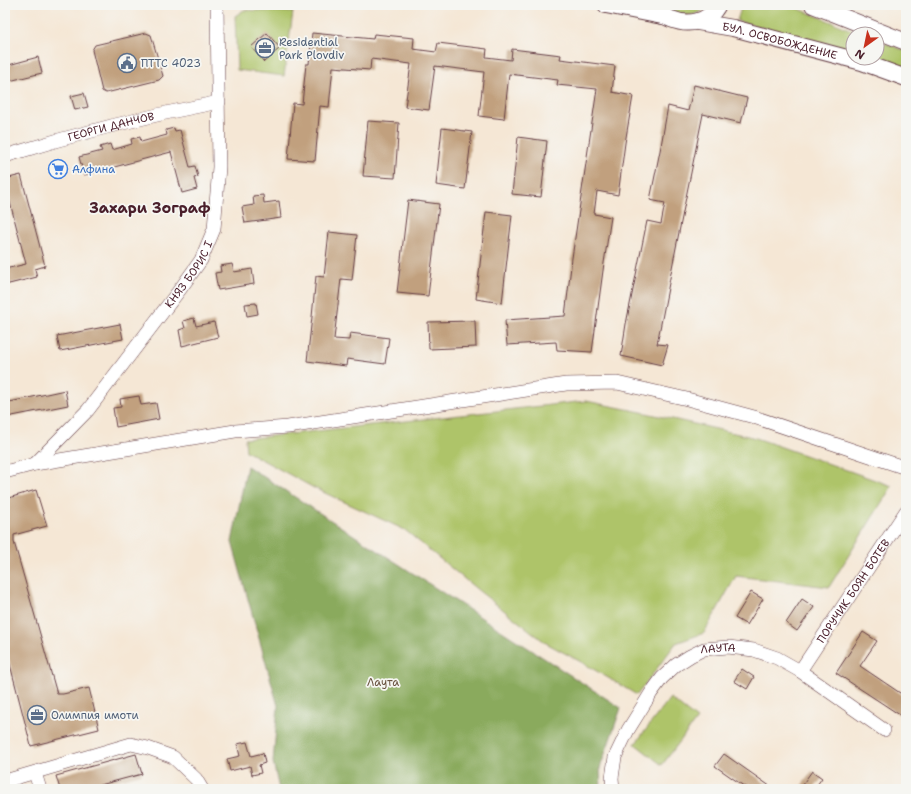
<svg xmlns="http://www.w3.org/2000/svg" width="911" height="794" viewBox="0 0 911 794" font-family="'Shantell Sans',sans-serif">
<style>
.green{fill:#aec469;stroke:#7c724a}
.forest{fill:#8aaa5d;stroke:#6a6444}
.building{fill:#c1a07e}
.lines{fill:none;stroke-linecap:round;stroke-linejoin:round}
.minor-casing{stroke:#643d44;stroke-width:14}
.major-casing{stroke:#643d44;stroke-width:18}
.minor{stroke:#fff;stroke-width:13}
.major{stroke:#fff;stroke-width:16}
.labels{text-anchor:middle;dominant-baseline:central;stroke-width:3.5;stroke-linejoin:round;paint-order:stroke}
.street-label{font-size:11px;fill:#4a1f2b;stroke:#f6f6f2}
.service-label{font-size:11px;fill:#4e5e75;stroke:#f6f6f2;text-anchor:start}
.shop-label{font-size:11px;fill:#366cbe;stroke:#f6f6f2;text-anchor:start}
.park-label{font-size:11px;fill:#68513e;stroke:#f6f6f2}
.district-label{font-size:15px;font-weight:bold;fill:#4a1f2b;stroke:#f6f6f2}
</style>
<rect width="100%" height="100%" fill="#f6f6f2"/>
<filter id="ink" filterUnits="userSpaceOnUse"><feTurbulence type="fractalNoise" baseFrequency=".025" numOctaves="2"/><feDisplacementMap in="SourceGraphic" scale="8" xChannelSelector="R" yChannelSelector="G"/><feConvolveMatrix kernelMatrix="1 2 1 2 8 2 1 2 1" color-interpolation-filters="sRGB"/></filter>
<filter id="wash" filterUnits="userSpaceOnUse"><feTurbulence type="fractalNoise" baseFrequency=".012" numOctaves="4" result="noise"/><feDisplacementMap in="SourceGraphic" scale="16" xChannelSelector="R" yChannelSelector="G"/><feGaussianBlur stdDeviation="0.9" result="paint"/><feColorMatrix in="noise" values="0 0 0 0 0 0 0 0 0 0 0 0 0 0 0 0 0 1.4 0 .05"/><feComposite in="paint" operator="in"/></filter>
<g filter="url(#wash)">
<rect width="100%" height="100%" fill="#f5e7d5"/>
<path class="green" d="M 665,5 L 708,5 C 696,20 678,17 665,5 Z
M 742,5 L 789,5 L 862,34 L 853,34 L 853,50 L 737,21 Z
M 244,10 L 293,12 L 284,76 L 237,70 L 235,16 Z
M 877,40 L 906,51 L 906,69 L 877,58 Z
M 586,401 L 646,413 L 756,438 L 892,486 L 829,587 L 736,576 L 704,633 L 676,643 L 637,695 L 583,663 L 546,643 L 479,591 L 405,530 L 314,488 L 246,451 L 245,439 Z
M 670,698 L 697,719 L 662,765 L 635,744 Z"/>
<path class="forest" d="M 247,466 L 621,708 L 600,768 L 601,789 L 279,789 L 273,762 L 278,706 L 232,542 Z"/>
<g id="blocks">
<path class="building" d="M 146,33 L 151,35 L 163,76 L 159,80 L 106,93 L 102,91 L 92,50 L 95,45 Z
M 267,33 L 280,48 L 264,62 L 251,47 Z
M 312,33 L 373,39 L 374,34 L 414,38 L 413,49 L 436,52 L 438,43 L 487,49 L 486,57 L 511,60 L 512,49 L 561,55 L 560,59 L 615,66 L 612,92 L 633,96 L 625,143 L 618,195 L 597,191 L 594,214 L 611,217 L 604,263 L 592,352 L 557,350 L 556,342 L 507,345 L 505,320 L 565,316 L 572,258 L 597,89 L 557,85 L 558,80 L 509,74 L 504,119 L 479,116 L 484,72 L 435,66 L 429,110 L 405,107 L 411,64 L 371,59 L 370,70 L 333,67 L 329,107 L 320,106 L 315,161 L 288,159 L 293,103 L 302,104 L 306,64 L 309,64 Z
M 38,57 L 42,73 L 5,82 L 5,66 Z
M 694,85 L 747,98 L 741,123 L 703,114 L 684,207 L 657,344 L 668,345 L 662,365 L 621,356 L 626,324 L 647,221 L 661,224 L 665,203 L 650,200 L 661,146 L 668,106 L 688,111 Z
M 84,93 L 88,107 L 75,110 L 71,96 Z
M 368,121 L 399,123 L 395,178 L 363,176 Z
M 174,128 L 175,131 L 180,130 L 190,167 L 195,166 L 198,177 L 194,178 L 197,189 L 182,193 L 171,152 L 84,175 L 79,157 L 102,151 L 100,147 L 110,144 L 112,150 L 132,144 L 131,139 L 140,137 L 141,142 L 167,135 L 166,130 Z
M 442,128 L 472,132 L 465,189 L 436,185 Z
M 518,137 L 547,141 L 541,197 L 512,194 Z
M 21,175 L 45,266 L 35,269 L 37,277 L 5,285 L 5,269 L 26,264 L 5,183 L 5,179 Z
M 263,195 L 264,203 L 279,201 L 281,218 L 245,223 L 242,207 L 254,205 L 253,196 Z
M 408,200 L 439,204 L 428,296 L 397,293 Z
M 486,212 L 512,215 L 502,303 L 476,299 Z
M 329,232 L 357,235 L 352,280 L 341,279 L 334,339 L 349,340 L 350,333 L 389,338 L 385,364 L 347,359 L 346,366 L 307,361 L 312,317 L 316,276 L 324,277 Z
M 232,264 L 234,272 L 252,269 L 254,284 L 218,290 L 215,273 L 221,272 L 220,266 Z
M 256,303 L 258,314 L 247,316 L 245,304 Z
M 194,318 L 196,326 L 214,322 L 218,337 L 182,346 L 179,330 L 185,328 L 183,321 Z
M 475,321 L 476,347 L 429,349 L 428,322 Z
M 120,324 L 123,339 L 60,351 L 57,336 Z
M 65,390 L 68,405 L 7,417 L 5,403 Z
M 139,396 L 141,405 L 156,403 L 159,419 L 116,427 L 113,408 L 121,407 L 120,399 Z
M 36,490 L 47,526 L 14,535 L 14,542 L 57,694 L 63,694 L 89,688 L 99,729 L 31,746 L 5,645 L 5,499 Z
M 751,592 L 763,599 L 747,625 L 735,618 Z
M 802,599 L 814,607 L 797,631 L 786,623 Z
M 863,632 L 877,641 L 860,666 L 906,697 L 906,719 L 836,673 Z
M 742,669 L 754,677 L 747,689 L 734,681 Z
M 247,742 L 251,756 L 263,753 L 265,763 L 259,765 L 261,773 L 252,775 L 250,766 L 230,771 L 227,759 L 240,756 L 237,744 Z
M 136,754 L 142,774 L 85,789 L 60,789 L 56,776 Z
M 724,754 L 774,789 L 748,789 L 715,766 Z
M 812,771 L 822,778 L 814,789 L 799,789 Z"/>
</g>
</g>
<g filter="url(#ink)">
<use href="#blocks" fill-opacity="0" stroke="#643d44" stroke-width="1"/>
<g class="lines">
<defs>
<g id="minor">
<path id="s1" d="M 5,156 C 75,134 146,116 219,102"/>
<path id="s2" d="M 35,464 L 88,410 L 181,288 L 201,260 L 214,229 L 219,167 L 217,5"/>
<path d="M 5,472 L 35,464 L 235,431 L 288,427 L 566,384 L 617,383 L 687,399 L 754,417 L 906,468"/>
<path id="s3" d="M 800,671 L 906,511"/>
<path d="M 35,773 L 40,789"/>
<path d="M 5,781 L 131,744 L 148,748 L 173,757 L 196,779 L 202,789"/>
<path id="s4" d="M 613,789 L 612,778 L 615,757 L 628,730 L 651,693 L 662,678 L 676,665 L 690,656 L 704,649 L 728,647 L 754,650 L 777,658 L 800,671 L 884,730"/>
</g>
<g id="major">
<path d="M 606,5 L 662,16"/>
<path d="M 654,5 C 658,13 663,16 671,19 C 688,26 708,23 718,5"/>
<path d="M 813,5 L 906,42"/>
<path id="s5" d="M 698,22 L 733,28 L 862,62 L 906,78"/>
</g>
</defs>
<use href="#minor" class="minor-casing"/>
<use href="#major" class="major-casing"/>
<use href="#minor" class="minor"/>
<use href="#major" class="major"/>
</g>
</g>
<defs>
<symbol id="office-ring" viewBox="-11 -11 22 22"><circle r="9.5" fill="#f6f6f2" stroke="#5c6f8a" stroke-width="1.5"/><path d="M-6-3h4V-5.5h4V-3h4V5H-6ZM-1-4.5V-3h2v-1.5ZM-6 0V1H6V0Z" fill="#5c6f8a"/></symbol>
<symbol id="civic-ring" viewBox="-11 -11 22 22"><circle r="9.5" fill="#f6f6f2" stroke="#5c6f8a" stroke-width="1.5"/><path d="M-.6-6.5H3V-4.5H.6V-3L4-1V1h2V6H-6V1h2V-1L-.6-3ZM-1.2 2.5V6h2.4V2.5Z" fill="#5c6f8a"/></symbol>
<symbol id="supermarket-ring" viewBox="-11 -11 22 22"><circle r="9.5" fill="#f6f6f2" stroke="#3f7fe0" stroke-width="1.5"/><path d="M-6-5.5h2.5l.6 2H6L4.5 2H-2.5L-4.4-4H-6ZM-1.5 3.2a1.3 1.3 0 1 0 .1 0ZM3 3.2a1.3 1.3 0 1 0 .1 0Z" fill="#3f7fe0"/></symbol>
</defs>
<g fill-rule="evenodd">
<use href="#office-ring" x="254" y="37" width="22" height="22"/>
<use href="#civic-ring" x="116" y="52" width="22" height="22"/>
<use href="#supermarket-ring" x="47" y="158" width="22" height="22"/>
<use href="#office-ring" x="26" y="704" width="22" height="22"/>
</g>
<g class="labels">
<g class="street-label">
<text stroke="none"><textPath href="#s5" startOffset="84">БУЛ. ОСВОБОЖДЕНИЕ</textPath></text>
<text stroke="none"><textPath href="#s1" startOffset="110">ГЕОРГИ ДАНЧОВ</textPath></text>
<text stroke="none"><textPath href="#s2" startOffset="245">КНЯЗ БОРИС I</textPath></text>
<text stroke="none"><textPath href="#s3" startOffset="96">ПОРУЧИК БОЯН БОТЕВ</textPath></text>
<text stroke="none"><textPath href="#s4" startOffset="190">ЛАУТА</textPath></text>
</g>
<g class="service-label">
<text x="279" y="42">Residential<tspan x="279" dy="13">Park Plovdiv</tspan></text>
<text x="141" y="63">ПТТС 4023</text>
<text x="51" y="715">Олимпия имоти</text>
</g>
<g class="shop-label">
<text x="72" y="169">Алфина</text>
</g>
<g class="park-label">
<text x="383" y="682">Лаута</text>
</g>
<g class="district-label">
<text x="150" y="208">Захари Зограф</text>
</g>
</g>
<rect width="911" height="794" fill="none" stroke="#f6f6f2" stroke-width="20"/>
<g transform="translate(865 46) rotate(213)"><circle r="19" fill="#f6f6f2" stroke="#b1a0a2"/>
<path d="M0-3L7 15L0 10L-7 15Z" fill="#c8321e"/>
<text y="-6" font-size="11" font-weight="bold" text-anchor="middle" fill="#4a1f2b">N</text>
</g>
</svg>
